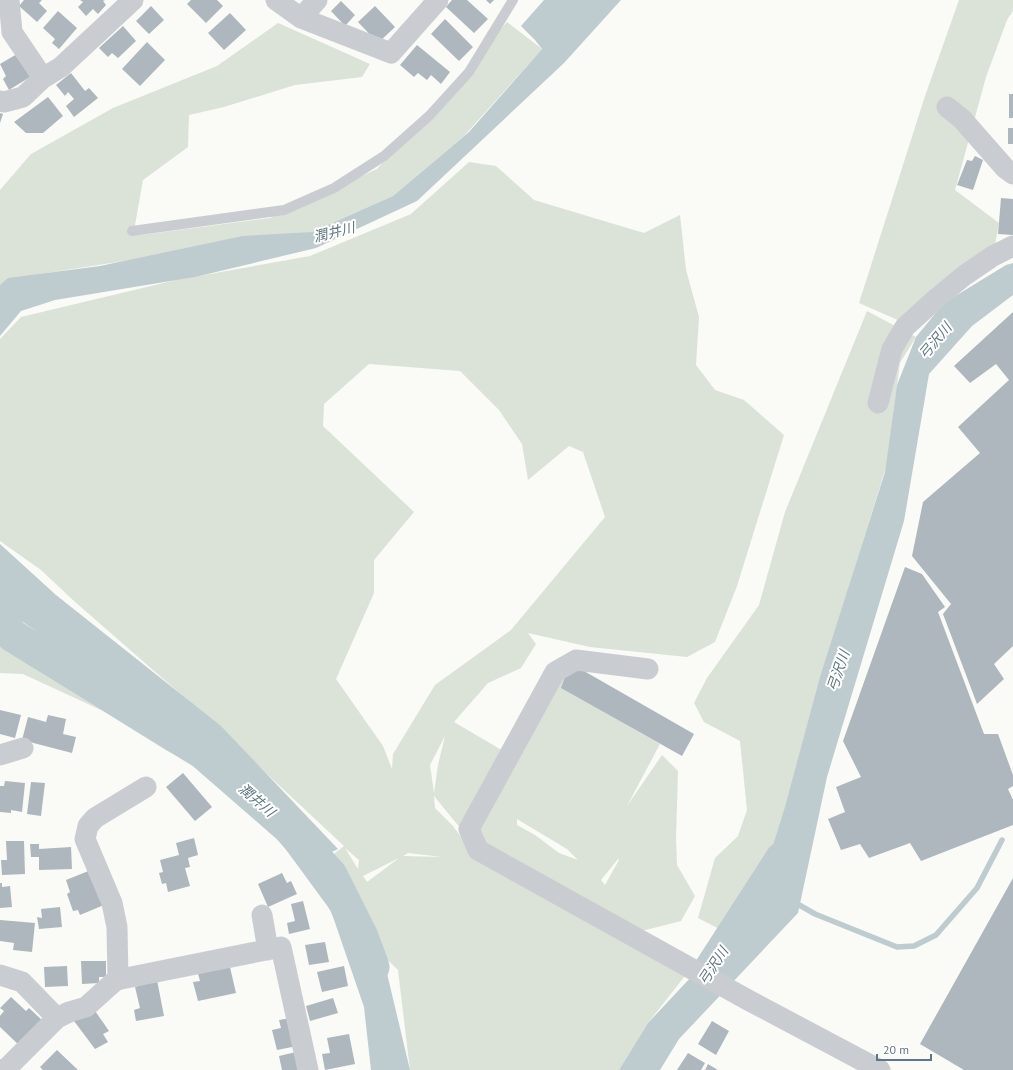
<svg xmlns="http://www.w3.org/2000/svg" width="1013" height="1070" viewBox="0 0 1013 1070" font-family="'PT Sans','Noto Sans JP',sans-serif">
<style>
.green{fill:#dbe2d8;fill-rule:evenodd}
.water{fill:#becbcf}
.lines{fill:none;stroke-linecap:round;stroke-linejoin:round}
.stream{stroke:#becbcf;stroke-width:5.5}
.river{stroke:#becbcf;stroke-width:33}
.building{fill:#adb7bd}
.service{stroke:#c9cdd1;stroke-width:10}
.minor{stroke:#c9cdd1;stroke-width:21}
.labels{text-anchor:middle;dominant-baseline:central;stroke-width:4;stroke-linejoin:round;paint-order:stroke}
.water-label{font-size:14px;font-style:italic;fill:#5d757e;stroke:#fff}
</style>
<rect width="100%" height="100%" fill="#fafaf7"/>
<path class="green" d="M 959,0 L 1013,0 L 1013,11 L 1007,20 L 986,77 L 955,190 L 999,223 L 993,256 L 916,328 L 859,303 L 925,96 Z
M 507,22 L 542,49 L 464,136 L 393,196 L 312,232 L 14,278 L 0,287 L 0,190 L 31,154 L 113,108 L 217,66 L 278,23 L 370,64 L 362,77 L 295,85 L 224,107 L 189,115 L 188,147 L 143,180 L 135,225 L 141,235 L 270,218 L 377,169 Z
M 469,162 L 496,166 L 534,200 L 644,233 L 680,215 L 686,270 L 699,317 L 696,365 L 715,390 L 744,400 L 784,435 L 737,586 L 715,642 L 687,657 L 590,647 L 528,633 L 536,644 L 521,668 L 488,683 L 454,722 L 515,758 L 570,663 L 562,688 L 660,744 L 627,806 L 662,755 L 678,771 L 676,838 L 677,865 L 695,896 L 681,921 L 630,934 L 688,972 L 648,1023 L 619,1070 L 410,1070 L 398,970 L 368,941 L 321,864 L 344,846 L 192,704 L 74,601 L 41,570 L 0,541 L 0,339 L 21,317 L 176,280 L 310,256 L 411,214 ZM 369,364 L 460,371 L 499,410 L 522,444 L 528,480 L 569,446 L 583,452 L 605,517 L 511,630 L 435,685 L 393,754 L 392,769 L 383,746 L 336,679 L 374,593 L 374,560 L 414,512 L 323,426 L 324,404 ZM 445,736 L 438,765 L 434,793 L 430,765 ZM 434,796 L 474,845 L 471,851 L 453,826 L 435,808 ZM 517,819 L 567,849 L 578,860 L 559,853 L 535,835 L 517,825 ZM 345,848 L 359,860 L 358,869 ZM 408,853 L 442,857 L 443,857 L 403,856 ZM 399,858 L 367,882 L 363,876 ZM 618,859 L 619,860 L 605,885 L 601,880 Z
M 867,311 L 916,337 L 900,363 L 886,467 L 839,619 L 791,812 L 731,935 L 698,918 L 715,858 L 738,836 L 747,810 L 740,741 L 704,722 L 694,703 L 707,678 L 759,605 L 785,512 Z
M 0,630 L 47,630 L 204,726 L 209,770 L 167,751 L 103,711 L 23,674 L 0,673 Z"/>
<path class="water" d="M 544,0 L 621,0 L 564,63 L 417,201 L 316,248 L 195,277 L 55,300 L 21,311 L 0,336 L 0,285 L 8,278 L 100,266 L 243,236 L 312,232 L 393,196 L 469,132 L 542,49 L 535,40 L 521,26 Z
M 1013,263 L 1013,295 L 972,326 L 929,374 L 904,521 L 827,777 L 798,913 L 679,1039 L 660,1070 L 619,1070 L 648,1023 L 752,912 L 785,807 L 820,677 L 885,472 L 897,385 L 916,337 L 944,303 L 1006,265 Z
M 0,544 L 56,595 L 221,726 L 338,849 L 319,858 L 266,809 L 340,903 L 385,965 L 410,1070 L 371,1070 L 364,1007 L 331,911 L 210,746 L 0,607 Z"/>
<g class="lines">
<path class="stream" d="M 794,902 L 815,914 L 897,947 L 914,946 L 936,935 L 977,888 L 1002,840"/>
<path class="river" d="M 0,622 L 13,636 L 203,753 L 288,827 L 331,875 L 362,937 L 373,967
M 711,968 L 782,858"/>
</g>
<path class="building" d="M 24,0 L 42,0 L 39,3 L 47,11 L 37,22 L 19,6 Z
M 80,0 L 105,0 L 103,1 L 106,5 L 98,14 L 93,9 L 86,16 L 78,7 L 83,2 Z
M 191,0 L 217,0 L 223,6 L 206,23 L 187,4 Z
M 452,0 L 467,0 L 488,19 L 474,33 L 446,7 Z
M 486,0 L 494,0 L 490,4 Z
M 341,1 L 355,15 L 345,26 L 331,11 Z
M 151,6 L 164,20 L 149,34 L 136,21 Z
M 375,6 L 395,27 L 378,43 L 358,22 Z
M 58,11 L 77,28 L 59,49 L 52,43 L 55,39 L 43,28 Z
M 230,13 L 246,30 L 224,50 L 208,33 Z
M 445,19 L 473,47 L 459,61 L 431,34 Z
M 123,26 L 136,41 L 118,58 L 112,53 L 108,57 L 99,48 Z
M 147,42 L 165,60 L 140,86 L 122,69 Z
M 417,45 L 450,72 L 441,84 L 431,75 L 427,80 L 418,73 L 414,77 L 400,65 Z
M 17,54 L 30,77 L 9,90 L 3,79 L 6,76 L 0,64 Z
M 71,73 L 85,91 L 89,88 L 98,98 L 74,117 L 66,106 L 74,99 L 68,92 L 65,96 L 56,85 Z
M 1009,94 L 1013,94 L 1013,118 L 1009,118 Z
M 48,97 L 63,116 L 43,133 L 26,133 L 14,122 Z
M 0,113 L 3,114 L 0,123 Z
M 1008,128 L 1013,128 L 1013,144 L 1008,144 Z
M 975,156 L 983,160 L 973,190 L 957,185 L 967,160 L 972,161 Z
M 1001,198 L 1013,199 L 1013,235 L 998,234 Z
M 1013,312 L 1013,646 L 994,664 L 1004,679 L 977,704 L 943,614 L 951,604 L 912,556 L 923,502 L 980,453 L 958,427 L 1009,380 L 996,364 L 970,383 L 954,366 Z
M 905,567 L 922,574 L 945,607 L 938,612 L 984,734 L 998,734 L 1013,775 L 1013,786 L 1008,789 L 1013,800 L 1013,825 L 921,861 L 910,843 L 869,858 L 860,844 L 841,850 L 828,819 L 845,812 L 836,787 L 861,777 L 843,741 Z
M 570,663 L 694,734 L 682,756 L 561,688 Z
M 0,710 L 21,715 L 15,738 L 0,734 Z
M 48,715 L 66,719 L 63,734 L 76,737 L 72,753 L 22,740 L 28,717 L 46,722 Z
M 183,773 L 212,807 L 195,821 L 166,787 Z
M 5,781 L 25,783 L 22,812 L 11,810 L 11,813 L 0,812 L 0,786 L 4,786 Z
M 31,782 L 45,783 L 41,816 L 27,814 Z
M 194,838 L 198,855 L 188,858 L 190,867 L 185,868 L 190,886 L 168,892 L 166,883 L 162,884 L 159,873 L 163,872 L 160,860 L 179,855 L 176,843 Z
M 6,841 L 24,841 L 25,874 L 2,875 L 1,860 L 7,860 Z
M 30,844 L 39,844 L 39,849 L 71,847 L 72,869 L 39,870 L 39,857 L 31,857 Z
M 91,870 L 104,905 L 80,915 L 78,910 L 73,911 L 67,894 L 70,892 L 66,880 Z
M 282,873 L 287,883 L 291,881 L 297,894 L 268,907 L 258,884 Z
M 1013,878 L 1013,1070 L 964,1070 L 920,1044 Z
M 0,883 L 2,883 L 2,887 L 10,886 L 12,907 L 0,908 Z
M 303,901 L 310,929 L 289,934 L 287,923 L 295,921 L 291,904 Z
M 60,907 L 62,927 L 39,929 L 37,917 L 42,918 L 41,909 Z
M 0,920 L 35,923 L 32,952 L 13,950 L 14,943 L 0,941 Z
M 325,942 L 329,962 L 309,965 L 305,945 Z
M 81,961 L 106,961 L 106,977 L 99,977 L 99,983 L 82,984 Z
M 229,963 L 236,993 L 198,1001 L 193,982 L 200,981 L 197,970 Z
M 67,966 L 68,986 L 45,987 L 44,967 Z
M 344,966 L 348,986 L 322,992 L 317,972 Z
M 157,980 L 164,1016 L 136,1021 L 134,1010 L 140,1008 L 135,987 Z
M 11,997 L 26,1011 L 29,1008 L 44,1022 L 21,1047 L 0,1027 L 0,1016 L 4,1011 L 0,1008 Z
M 333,998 L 338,1013 L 310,1021 L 306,1006 Z
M 93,1008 L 109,1031 L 103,1034 L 108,1042 L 95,1049 L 74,1021 Z
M 291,1018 L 297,1046 L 277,1050 L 272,1030 L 281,1028 L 279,1020 Z
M 712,1021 L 729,1031 L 716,1055 L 698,1044 Z
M 349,1034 L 355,1064 L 325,1070 L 322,1054 L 330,1053 L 327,1038 Z
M 57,1050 L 78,1070 L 43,1070 L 40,1067 Z
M 296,1052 L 299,1070 L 282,1070 L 279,1056 Z
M 688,1053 L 705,1063 L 701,1070 L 677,1070 Z
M 708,1064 L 718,1070 L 705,1070 Z"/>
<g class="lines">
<path class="service" d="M 132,231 L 284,210 L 334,188 L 384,156 L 429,116 L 469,72 L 513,0"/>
<path class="minor" d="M 9,0 L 12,32 L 43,78
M 276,0 L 301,18 L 391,53 L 438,0
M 301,18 L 317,0
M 0,101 L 4,102 L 23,97 L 43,78 L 61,67 L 133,0
M 947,107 L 962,119 L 1005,168 L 1013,174
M 878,403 L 892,349 L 905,327 L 937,298 L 965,275 L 993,256 L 1013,246
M 648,669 L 576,660 L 555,672 L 469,829 L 478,850 L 748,1000 L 880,1070
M 0,755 L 23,748
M 262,915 L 268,950
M 0,975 L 22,982 L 57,1018
M 118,980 L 117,927 L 112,903 L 85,839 L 88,826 L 95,818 L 146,787
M 2,1070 L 8,1067 L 57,1018 L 69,1012 L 86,1007 L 116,980 L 281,947 L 308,1070"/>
</g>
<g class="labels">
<g class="water-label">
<text transform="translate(334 232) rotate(-14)">潤井川</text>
<text transform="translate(935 341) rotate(-50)">弓沢川</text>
<text transform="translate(838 671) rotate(-71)">弓沢川</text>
<text transform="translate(257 800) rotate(41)">潤井川</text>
<text transform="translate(713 966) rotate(-57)">弓沢川</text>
</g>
</g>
<path d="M877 1054v6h54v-6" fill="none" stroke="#627585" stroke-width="2"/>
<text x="883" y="1054" font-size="12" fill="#627585" stroke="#ffffff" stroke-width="3" paint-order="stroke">20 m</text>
</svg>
